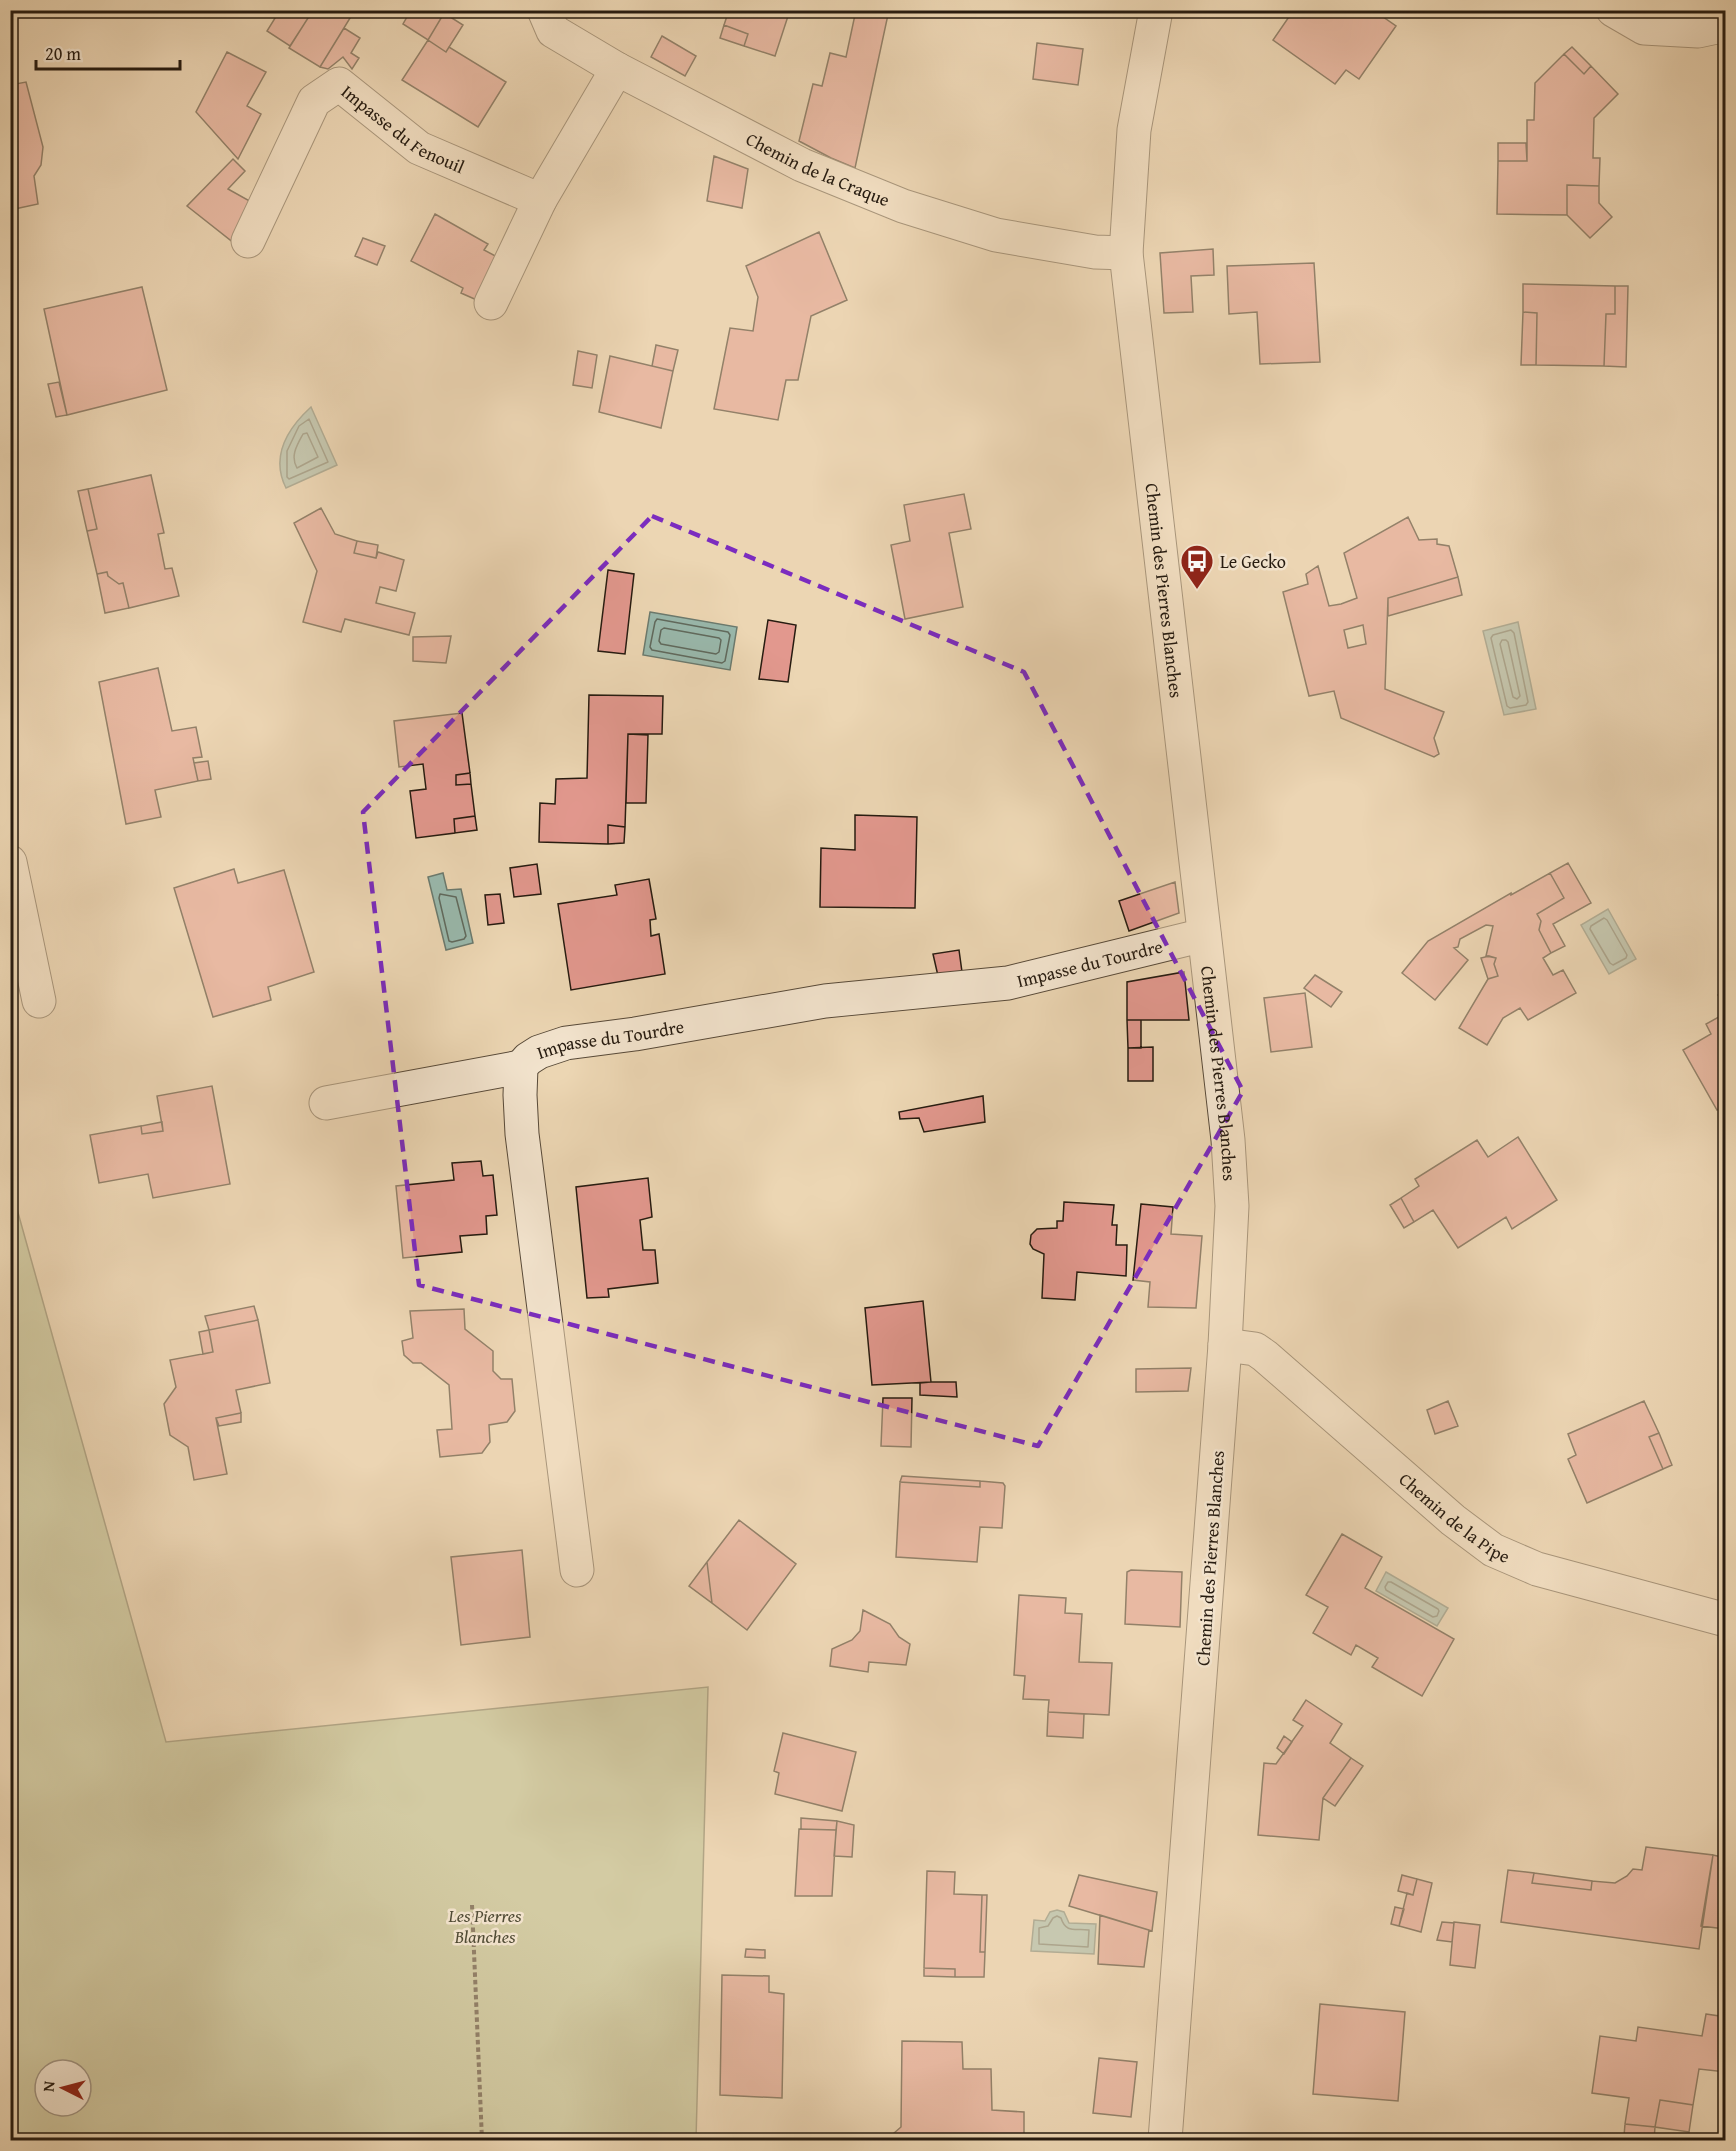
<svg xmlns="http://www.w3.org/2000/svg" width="1736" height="2151" viewBox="0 0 1736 2151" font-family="'Gentium Book Plus',serif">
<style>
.green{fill:#b3be90;stroke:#6c6c50;stroke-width:1.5;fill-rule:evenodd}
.water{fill:#99b9ad;stroke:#6b7a6e;stroke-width:1.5}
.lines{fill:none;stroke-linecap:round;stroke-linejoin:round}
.shore{stroke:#606a5e;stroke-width:1.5}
.building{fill:#e2988e;stroke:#261b10;stroke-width:1.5;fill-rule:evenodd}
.minor-casing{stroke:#584a39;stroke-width:35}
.path{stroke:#261b10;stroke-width:4;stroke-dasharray:4.5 3;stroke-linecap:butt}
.minor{stroke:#f3e4ce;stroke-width:33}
.marked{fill:none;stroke:#7b2cbf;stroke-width:4.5;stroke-dasharray:12 8;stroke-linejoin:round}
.labels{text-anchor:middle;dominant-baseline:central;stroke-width:5;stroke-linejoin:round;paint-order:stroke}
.street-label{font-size:18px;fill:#261b10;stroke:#f3e4ce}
.poi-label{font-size:18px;fill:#261b10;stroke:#f3e4ce;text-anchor:start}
.park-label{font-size:18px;font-style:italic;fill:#504c36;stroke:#f3e4ce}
</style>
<rect width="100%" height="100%" fill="#ecd6b3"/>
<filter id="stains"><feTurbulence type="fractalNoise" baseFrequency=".00333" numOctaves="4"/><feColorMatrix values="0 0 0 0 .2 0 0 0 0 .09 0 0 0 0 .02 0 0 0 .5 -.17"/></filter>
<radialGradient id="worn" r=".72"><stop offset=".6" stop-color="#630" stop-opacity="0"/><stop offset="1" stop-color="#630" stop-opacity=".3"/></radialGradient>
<path class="green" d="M 10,1184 L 166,1742 L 708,1687 L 696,2140 L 11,2140 ZM 45,2070 L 81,2070 L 81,2106 L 45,2106 Z"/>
<path class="water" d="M 311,407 L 337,465 L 286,488 C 270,456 287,429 311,407 Z
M 650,612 L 737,627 L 730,670 L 643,655 Z
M 1518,622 L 1536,709 L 1504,715 L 1483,631 Z
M 443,873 L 447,890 L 461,889 L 473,943 L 446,950 L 428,877 Z
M 1608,909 L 1636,959 L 1609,974 L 1581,925 Z
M 1386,1572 L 1448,1608 L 1437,1626 L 1376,1591 Z
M 1057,1910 L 1064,1912 L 1069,1923 L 1096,1924 L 1094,1954 L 1031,1951 L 1034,1920 L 1045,1921 L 1050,1912 Z"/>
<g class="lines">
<path class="shore" d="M 309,419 L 328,462 L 289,479 L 287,477 L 287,451 L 299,426 Z
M 307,433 L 318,457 L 297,468 C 290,456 297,445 303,434 Z
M 657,619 L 728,632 L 730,635 L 725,661 L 722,663 L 652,650 L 650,647 L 655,622 Z
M 664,628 L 719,638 L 721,640 L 719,652 L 716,654 L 661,644 L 659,641 L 661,630 Z
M 1511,630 L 1514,633 L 1528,702 L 1526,705 L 1510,708 L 1507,706 L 1491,638 L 1493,635 Z
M 1502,640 L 1506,640 L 1508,642 L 1520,696 L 1517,699 L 1513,697 L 1500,644 Z
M 440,894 L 456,897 L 466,936 L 464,939 L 452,942 L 449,941 L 439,898 Z
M 1604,918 L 1607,920 L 1627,955 L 1626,958 L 1613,965 L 1610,963 L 1590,929 L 1591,926 Z
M 1388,1582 L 1391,1582 L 1438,1609 L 1439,1611 L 1437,1616 L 1433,1617 L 1386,1590 L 1385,1587 Z
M 1057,1916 L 1061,1918 C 1066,1934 1076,1928 1089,1930 L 1088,1947 L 1039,1944 L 1039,1928 L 1048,1926 L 1053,1918 Z"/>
</g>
<path class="building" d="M 280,10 L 309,10 L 312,12 L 290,46 L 267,31 Z
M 313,10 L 355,10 L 320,67 L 289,48 Z
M 411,10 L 446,10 L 428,40 L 403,24 Z
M 729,10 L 790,10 L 775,56 L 744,46 L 748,34 L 724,25 Z
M 856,10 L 889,10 L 855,168 L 831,158 L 799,141 L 813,84 L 822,86 L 830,53 L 846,57 Z
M 1291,10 L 1373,10 L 1396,26 L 1359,79 L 1346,70 L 1335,84 L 1273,40 L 1293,11 Z
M 444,13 L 463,25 L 446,52 L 428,40 Z
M 724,25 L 748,34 L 744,46 L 720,38 Z
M 344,28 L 360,38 L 351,53 L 359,58 L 352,69 L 343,57 L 328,69 L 320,67 Z
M 662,36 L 696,56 L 685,76 L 651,57 Z
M 428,40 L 446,52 L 449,47 L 506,82 L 478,127 L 402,80 Z
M 1037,43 L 1083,49 L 1078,85 L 1033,79 Z
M 1572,47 L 1591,66 L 1584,74 L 1564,54 Z
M 227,52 L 266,72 L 247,106 L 261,114 L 238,159 L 196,112 Z
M 1564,54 L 1584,74 L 1591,66 L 1618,94 L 1594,118 L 1593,158 L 1600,158 L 1599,186 L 1567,185 L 1567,215 L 1497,214 L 1498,161 L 1527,161 L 1527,120 L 1534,120 L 1535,83 Z
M 26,82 L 43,147 L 41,165 L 34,176 L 38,204 L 10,210 L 10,85 Z
M 1498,143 L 1526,143 L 1527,161 L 1498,161 Z
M 714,156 L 748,169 L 742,208 L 707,201 Z
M 233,159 L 245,171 L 228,189 L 255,204 L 234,243 L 187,206 Z
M 1567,185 L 1599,186 L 1599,203 L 1612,217 L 1590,238 L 1567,215 Z
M 435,214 L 488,244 L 484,250 L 501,259 L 479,301 L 461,293 L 463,288 L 411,261 Z
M 819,232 L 847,300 L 811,316 L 798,380 L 786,380 L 778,420 L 714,409 L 730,328 L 753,331 L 758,297 L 746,266 Z
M 363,238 L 385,246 L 377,265 L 355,256 Z
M 1213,249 L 1214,275 L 1191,276 L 1193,312 L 1164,313 L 1160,253 Z
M 1314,263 L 1320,362 L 1260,364 L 1257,312 L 1229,314 L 1227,266 Z
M 1523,284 L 1615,286 L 1615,314 L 1606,314 L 1604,366 L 1536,365 L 1537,313 L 1523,312 Z
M 1615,286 L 1628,286 L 1626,367 L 1604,366 L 1606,314 L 1615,314 Z
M 142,287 L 167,390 L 67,415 L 44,309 Z
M 1523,312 L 1537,313 L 1536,365 L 1521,365 Z
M 656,345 L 678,350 L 673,371 L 652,366 Z
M 578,351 L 597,355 L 592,388 L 573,385 Z
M 610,356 L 673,371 L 661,428 L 599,412 Z
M 59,382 L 67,415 L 56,417 L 48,384 Z
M 151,475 L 164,533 L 158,534 L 165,569 L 172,568 L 179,596 L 129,608 L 123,583 L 119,584 L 108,576 L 107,572 L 97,574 L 87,531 L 97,529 L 88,489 Z
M 88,489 L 97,529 L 87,531 L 78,491 Z
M 964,494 L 971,529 L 949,533 L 963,607 L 905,619 L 891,545 L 910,541 L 904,505 Z
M 321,508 L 335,534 L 357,541 L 354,553 L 376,558 L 378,552 L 404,560 L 396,591 L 380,587 L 376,603 L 415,613 L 409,635 L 345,619 L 341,632 L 303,622 L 317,571 L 294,523 Z
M 1408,517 L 1419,540 L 1437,539 L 1437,544 L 1449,546 L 1458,577 L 1388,598 L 1385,689 L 1444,712 L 1434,738 L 1439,754 L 1434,757 L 1341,718 L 1334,691 L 1309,696 L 1283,592 L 1308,584 L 1306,574 L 1318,566 L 1329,606 L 1341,604 L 1357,598 L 1344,553 ZM 1363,625 L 1366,644 L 1348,648 L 1344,630 Z
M 357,541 L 378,545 L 376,558 L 354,553 Z
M 608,570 L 634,574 L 625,654 L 598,651 Z
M 107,572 L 108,576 L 119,584 L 123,583 L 129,608 L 105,613 L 97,574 Z
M 1458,577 L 1462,595 L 1388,616 L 1388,598 Z
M 768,620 L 796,625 L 788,682 L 759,679 Z
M 451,636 L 446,663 L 413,661 L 413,637 Z
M 158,668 L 172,731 L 196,727 L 202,757 L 193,758 L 198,781 L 155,790 L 161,817 L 126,824 L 99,682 Z
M 589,695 L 663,696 L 662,734 L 628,734 L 625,827 L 608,825 L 608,844 L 539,842 L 540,803 L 555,804 L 556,779 L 587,778 Z
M 462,713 L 470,773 L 456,775 L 456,785 L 471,784 L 475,816 L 454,819 L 455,833 L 416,838 L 410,791 L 426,789 L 423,764 L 399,767 L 394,721 Z
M 628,734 L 648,735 L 646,803 L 626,803 Z
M 208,761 L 211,779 L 198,781 L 194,763 Z
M 470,773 L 471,784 L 456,785 L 456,775 Z
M 855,815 L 917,817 L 915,908 L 820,907 L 821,848 L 855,850 Z
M 475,816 L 477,830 L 455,833 L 454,819 Z
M 608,825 L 625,827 L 624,843 L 608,844 Z
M 1568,863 L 1591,903 L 1553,924 L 1565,946 L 1551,953 L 1539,930 L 1541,921 L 1537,914 L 1564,898 L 1550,873 Z
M 537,864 L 541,894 L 514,897 L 510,868 Z
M 234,869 L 238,883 L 284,870 L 314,972 L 268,987 L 271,1000 L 213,1017 L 174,888 Z
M 1550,873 L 1564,898 L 1537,914 L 1541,921 L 1539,930 L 1551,953 L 1543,958 L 1553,975 L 1563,970 L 1576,993 L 1528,1020 L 1520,1008 L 1503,1018 L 1487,1045 L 1459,1028 L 1488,979 L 1498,976 L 1494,964 L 1496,958 L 1486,956 L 1493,926 L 1486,925 L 1460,939 L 1458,947 L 1454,948 L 1468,960 L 1435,1000 L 1402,973 L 1428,941 L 1511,893 L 1511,895 Z
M 649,879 L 656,919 L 650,920 L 651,936 L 659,934 L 665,974 L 571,990 L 558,904 L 617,895 L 615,885 Z
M 1175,882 L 1179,913 L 1129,931 L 1119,901 Z
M 500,894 L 504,923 L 488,925 L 485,895 Z
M 959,950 L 962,972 L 938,976 L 933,954 Z
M 1489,956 L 1496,958 L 1494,964 L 1498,976 L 1488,979 L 1481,958 Z
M 1184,972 L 1189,1020 L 1127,1020 L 1127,982 Z
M 1315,975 L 1342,992 L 1331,1007 L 1304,988 Z
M 1726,991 L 1726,1006 L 1718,995 Z
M 1305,993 L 1312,1047 L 1271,1052 L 1264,998 Z
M 1726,1013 L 1726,1106 L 1717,1110 L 1683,1050 L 1711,1034 L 1706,1024 Z
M 1127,1020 L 1141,1020 L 1141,1048 L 1128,1048 Z
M 1153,1047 L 1153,1081 L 1128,1081 L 1128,1048 Z
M 212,1086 L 230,1184 L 153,1198 L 148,1174 L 99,1183 L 90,1135 L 141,1126 L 142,1134 L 163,1131 L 157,1096 Z
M 983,1096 L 985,1122 L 924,1132 L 919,1118 L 900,1119 L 899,1112 Z
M 162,1122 L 163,1131 L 142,1134 L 141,1126 Z
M 1518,1137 L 1557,1200 L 1512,1229 L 1506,1217 L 1458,1248 L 1433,1210 L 1414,1222 L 1401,1198 L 1419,1186 L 1415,1179 L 1477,1140 L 1488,1157 Z
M 481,1161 L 483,1176 L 493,1175 L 497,1215 L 486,1216 L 487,1234 L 460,1236 L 462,1252 L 403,1258 L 396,1186 L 454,1180 L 452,1163 Z
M 648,1178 L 652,1217 L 640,1220 L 643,1250 L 655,1250 L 658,1283 L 608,1289 L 609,1297 L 587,1298 L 576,1187 Z
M 1401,1198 L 1414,1222 L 1404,1228 L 1390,1205 Z
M 1064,1202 L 1114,1205 L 1112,1225 L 1117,1225 L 1116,1245 L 1127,1245 L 1126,1276 L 1077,1272 L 1075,1300 L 1042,1298 L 1044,1254 L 1033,1249 L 1030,1244 L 1031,1235 L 1037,1229 L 1057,1228 L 1057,1221 L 1063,1221 Z
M 1141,1204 L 1173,1207 L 1171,1234 L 1202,1236 L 1196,1308 L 1148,1307 L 1150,1282 L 1133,1280 Z
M 923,1301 L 931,1382 L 872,1385 L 865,1308 Z
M 254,1306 L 258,1320 L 209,1330 L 205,1316 Z
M 464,1309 L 465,1329 L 493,1351 L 493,1371 L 501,1379 L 512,1379 L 515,1411 L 507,1422 L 489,1425 L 490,1442 L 482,1453 L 440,1457 L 437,1430 L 452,1429 L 449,1385 L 421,1363 L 413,1363 L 404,1355 L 402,1341 L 413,1338 L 410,1311 Z
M 258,1320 L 270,1383 L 236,1390 L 241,1413 L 216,1418 L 227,1474 L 194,1480 L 188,1447 L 170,1435 L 164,1404 L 176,1387 L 170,1360 L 213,1352 L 209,1330 Z
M 209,1330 L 213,1352 L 203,1354 L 199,1332 Z
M 1191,1368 L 1188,1391 L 1136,1392 L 1136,1369 Z
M 931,1382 L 956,1382 L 957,1397 L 920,1395 L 920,1383 Z
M 883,1398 L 912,1398 L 911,1447 L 881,1446 Z
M 1448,1401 L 1458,1426 L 1435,1434 L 1427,1410 Z
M 1644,1401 L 1659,1433 L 1649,1437 L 1663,1469 L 1587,1503 L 1568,1459 L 1576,1455 L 1568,1434 Z
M 241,1413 L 241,1422 L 219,1426 L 216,1418 Z
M 1659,1433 L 1672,1465 L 1663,1469 L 1649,1437 Z
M 902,1476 L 980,1481 L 980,1487 L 900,1482 Z
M 980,1481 L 1003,1483 L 1005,1486 L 1002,1528 L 980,1527 L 977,1562 L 896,1557 L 900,1482 L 980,1487 Z
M 739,1520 L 796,1564 L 747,1630 L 712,1603 L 707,1562 Z
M 1342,1534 L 1382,1557 L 1365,1588 L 1454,1639 L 1422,1696 L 1372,1667 L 1378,1658 L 1356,1645 L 1351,1655 L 1313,1633 L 1328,1607 L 1306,1595 Z
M 522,1550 L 530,1637 L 461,1645 L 451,1557 Z
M 707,1562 L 712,1603 L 689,1586 Z
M 1131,1570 L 1182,1572 L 1180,1627 L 1125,1624 L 1127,1572 Z
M 1019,1595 L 1066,1598 L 1065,1613 L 1082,1614 L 1079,1662 L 1112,1663 L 1109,1715 L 1048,1712 L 1049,1700 L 1023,1699 L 1025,1676 L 1014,1675 Z
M 863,1610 L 890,1624 L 899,1637 L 910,1644 L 906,1665 L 869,1662 L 868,1672 L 830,1666 L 832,1649 L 852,1640 L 860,1631 Z
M 1306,1700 L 1342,1724 L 1330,1743 L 1351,1758 L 1323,1798 L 1319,1840 L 1258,1835 L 1264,1763 L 1276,1764 L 1303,1726 L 1293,1720 Z
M 1048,1712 L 1084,1714 L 1083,1738 L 1047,1736 Z
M 783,1733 L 856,1752 L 842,1811 L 775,1794 L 779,1773 L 774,1771 Z
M 1284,1736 L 1292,1742 L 1284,1754 L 1277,1748 Z
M 1351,1758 L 1363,1766 L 1335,1806 L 1323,1798 Z
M 801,1818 L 837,1821 L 836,1830 L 801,1829 Z
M 837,1821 L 854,1825 L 852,1857 L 834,1856 Z
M 799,1829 L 836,1830 L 832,1896 L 795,1896 Z
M 1646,1847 L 1713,1855 L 1699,1949 L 1501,1922 L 1508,1870 L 1534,1873 L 1532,1883 L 1591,1890 L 1592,1881 L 1615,1883 L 1627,1876 L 1633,1869 L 1642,1870 Z
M 1713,1855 L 1726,1858 L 1725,1929 L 1701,1926 Z
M 927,1871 L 955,1872 L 954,1894 L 982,1895 L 980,1952 L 985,1952 L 984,1977 L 955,1977 L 955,1969 L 924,1968 Z
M 1534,1873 L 1592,1881 L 1591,1890 L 1532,1883 Z
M 1079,1875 L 1157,1892 L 1152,1931 L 1069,1906 Z
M 1402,1875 L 1417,1879 L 1413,1895 L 1398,1891 Z
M 1417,1879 L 1432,1883 L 1421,1932 L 1399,1926 L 1407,1893 L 1413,1895 Z
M 982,1895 L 987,1895 L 985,1952 L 980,1952 Z
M 1395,1907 L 1404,1909 L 1399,1926 L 1391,1924 Z
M 1100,1915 L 1149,1930 L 1144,1967 L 1098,1964 Z
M 1442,1922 L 1454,1923 L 1452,1942 L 1437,1940 Z
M 1454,1922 L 1480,1925 L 1475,1968 L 1450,1965 Z
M 746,1949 L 765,1950 L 765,1958 L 745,1957 Z
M 924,1968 L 955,1969 L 955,1977 L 924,1976 Z
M 722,1975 L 769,1976 L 769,1992 L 784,1994 L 782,2098 L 720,2095 Z
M 1320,2004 L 1405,2012 L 1398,2101 L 1313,2094 Z
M 1706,2014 L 1726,2017 L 1726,2072 L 1699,2069 L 1693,2105 L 1660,2100 L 1655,2127 L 1625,2124 L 1629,2098 L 1592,2093 L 1600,2036 L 1636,2041 L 1638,2027 L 1702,2036 Z
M 902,2041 L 962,2042 L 963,2069 L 991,2069 L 992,2110 L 1024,2112 L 1024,2140 L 886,2140 L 901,2127 Z
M 1099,2058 L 1137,2062 L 1131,2117 L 1093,2113 Z
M 1660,2100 L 1693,2105 L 1689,2132 L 1655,2127 Z
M 1625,2124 L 1655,2127 L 1654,2140 L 1624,2136 Z"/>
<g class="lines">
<defs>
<g id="minor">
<path id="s1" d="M 544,10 L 553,31 L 617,69 L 802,165 L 903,206 L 996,235 L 1095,252 L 1126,253"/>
<path id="s2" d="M 1156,10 L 1134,130 L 1126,253 L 1228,1140 L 1232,1206 L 1225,1345 L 1165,2140"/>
<path d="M 1613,10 L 1644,28 L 1698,31 L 1726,25"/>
<path id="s3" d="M 248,241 L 314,101 L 339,84 L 419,148 L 540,200"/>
<path d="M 491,303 L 540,200 L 617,69"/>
<path d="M 10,862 L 39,1001"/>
<path d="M 326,1103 L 521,1067"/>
<path id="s4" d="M 1225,1345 L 1255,1349 L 1265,1356 L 1453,1520 L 1493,1550 L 1537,1569 L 1726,1620"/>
<path id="s5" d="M 577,1570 L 522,1134 L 520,1095 L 521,1067 L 528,1059 L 539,1052 L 566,1043 L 635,1034 L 825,1001 L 1008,983 L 1204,935"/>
</g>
</defs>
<use href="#minor" class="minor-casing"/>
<path class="path" d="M 472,1905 L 482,2140"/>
<use href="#minor" class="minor"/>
</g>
<path d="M0 0H1736V2151H0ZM 652,516 L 1024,672 L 1243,1091 L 1038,1446 L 419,1285 L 363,812 Z" fill="#ecd6b3" fill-opacity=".55" fill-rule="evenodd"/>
<path class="marked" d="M 652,516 L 1024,672 L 1243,1091 L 1038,1446 L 419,1285 L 363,812 Z"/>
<defs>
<symbol id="bus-pin" viewBox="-11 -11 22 30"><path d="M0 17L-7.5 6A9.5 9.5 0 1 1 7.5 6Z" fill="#8f2418" stroke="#f3e4ce"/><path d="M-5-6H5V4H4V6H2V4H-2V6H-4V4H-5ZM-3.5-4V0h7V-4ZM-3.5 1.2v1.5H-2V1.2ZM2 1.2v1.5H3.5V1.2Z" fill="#fff"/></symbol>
</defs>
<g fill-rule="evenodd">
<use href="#bus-pin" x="1178" y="542" width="38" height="52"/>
</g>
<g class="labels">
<g class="street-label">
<text stroke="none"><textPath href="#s3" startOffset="264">Impasse du Fenouil</textPath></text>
<text stroke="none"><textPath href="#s1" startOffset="322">Chemin de la Craque</textPath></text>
<text stroke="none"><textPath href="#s2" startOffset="585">Chemin des Pierres Blanches</textPath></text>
<text stroke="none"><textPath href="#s5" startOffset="1089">Impasse du Tourdre</textPath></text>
<text stroke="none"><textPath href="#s5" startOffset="603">Impasse du Tourdre</textPath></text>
<text stroke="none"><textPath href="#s2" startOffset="1071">Chemin des Pierres Blanches</textPath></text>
<text stroke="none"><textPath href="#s4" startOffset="292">Chemin de la Pipe</textPath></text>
<text transform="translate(1210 1558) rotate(-86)">Chemin des Pierres Blanches</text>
</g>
<g class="poi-label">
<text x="1220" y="561">Le Gecko</text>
</g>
<g class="park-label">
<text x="485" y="1915">Les Pierres<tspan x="485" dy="21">Blanches</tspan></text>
</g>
</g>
<rect width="1736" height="2151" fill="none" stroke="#ecd6b3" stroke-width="36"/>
<rect x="12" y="12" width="1712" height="2127" fill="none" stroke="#261b10" stroke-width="3"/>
<rect x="18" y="18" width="1700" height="2115" fill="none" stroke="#261b10" stroke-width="1.5"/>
<g transform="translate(63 2088) rotate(276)"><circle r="28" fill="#f3e4ce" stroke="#a19482" stroke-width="1.5"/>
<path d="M0-4.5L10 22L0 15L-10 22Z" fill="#8f2418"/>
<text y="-9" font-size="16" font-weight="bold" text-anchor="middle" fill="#261b10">N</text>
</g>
<path d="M36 60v9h144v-9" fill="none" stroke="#261b10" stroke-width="3"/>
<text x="45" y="60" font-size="18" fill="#261b10" stroke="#f3e4ce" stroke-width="4.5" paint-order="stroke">20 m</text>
<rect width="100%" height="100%" filter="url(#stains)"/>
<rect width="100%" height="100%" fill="url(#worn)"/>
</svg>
